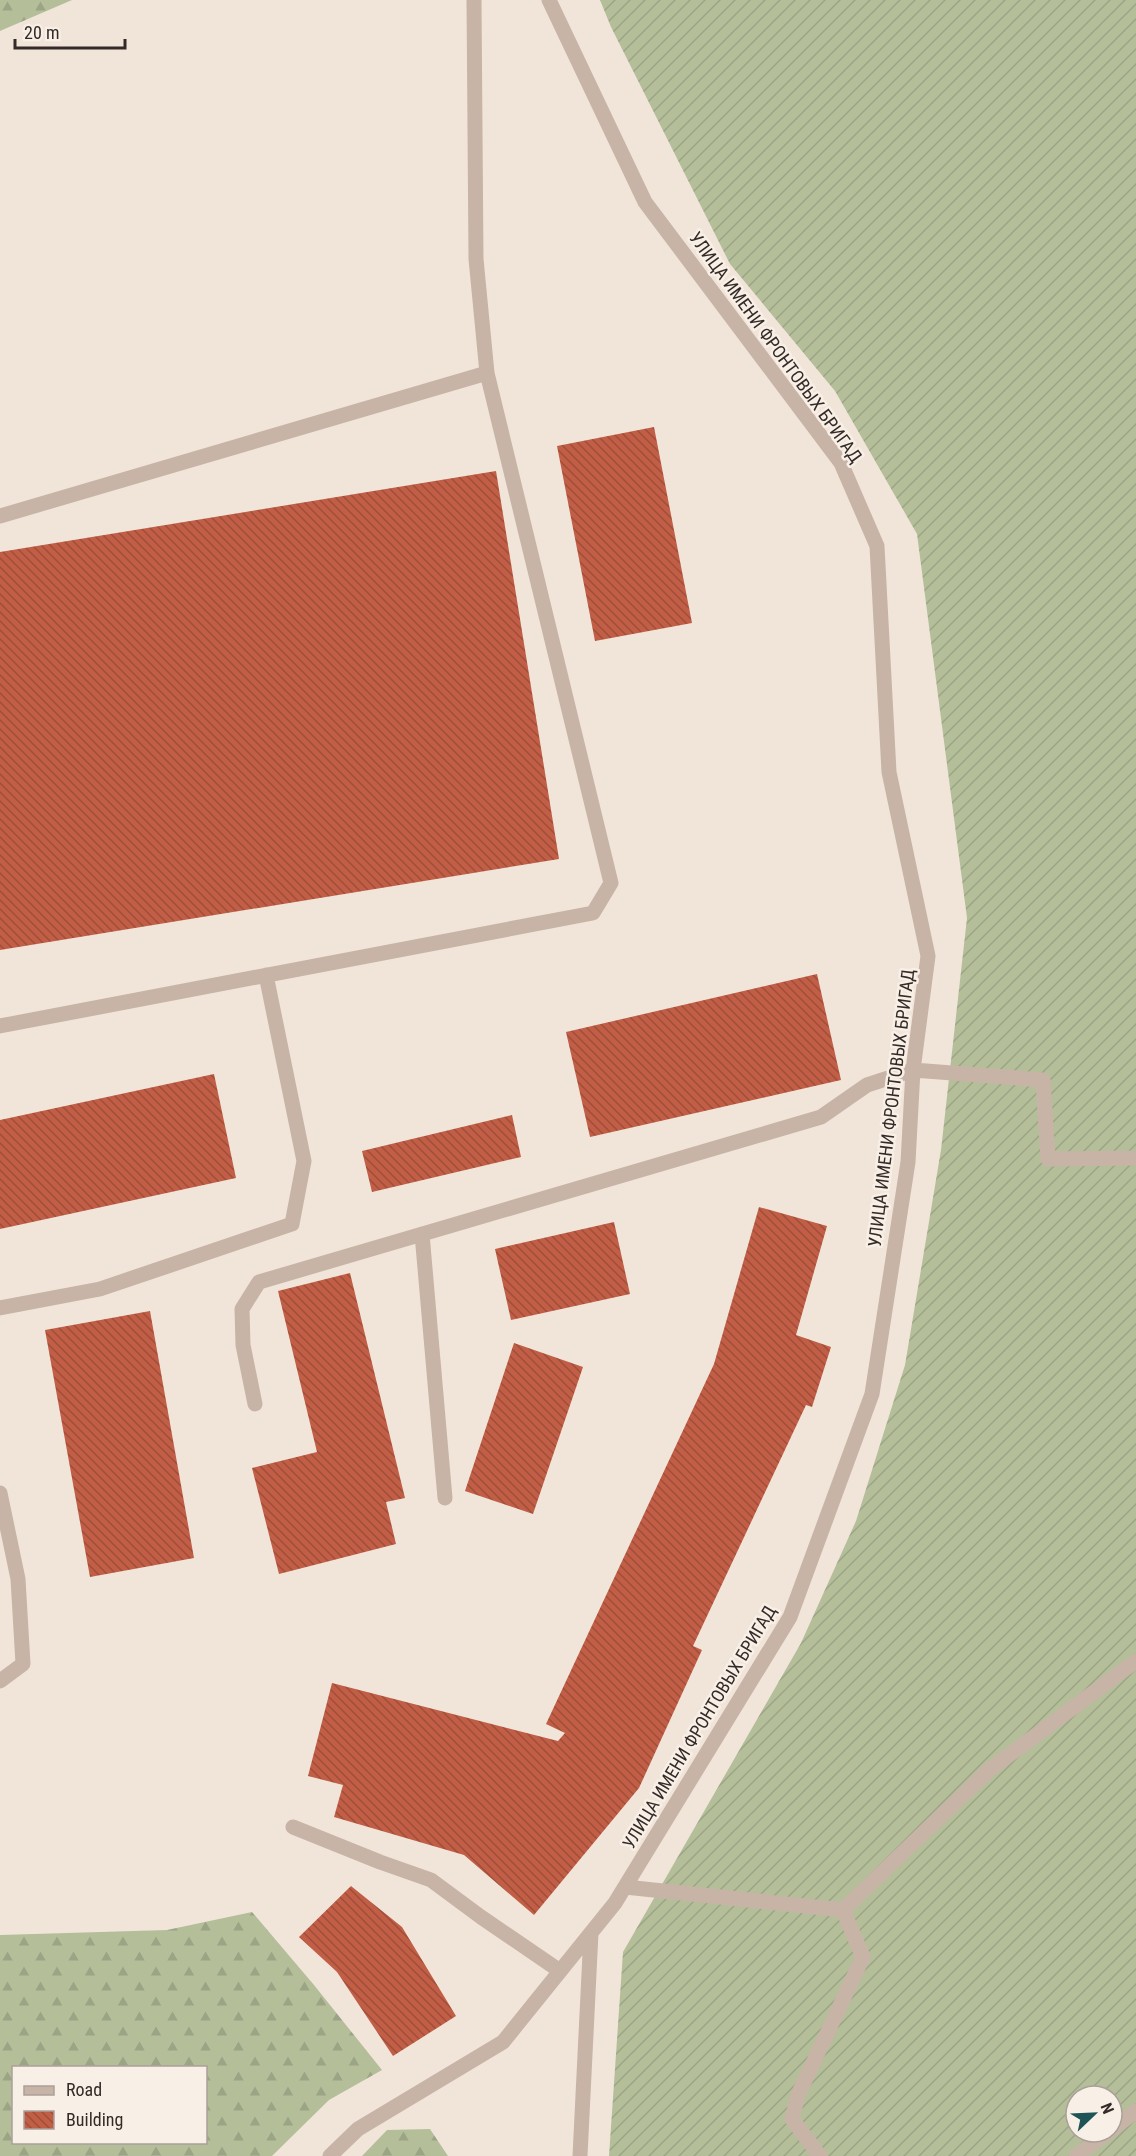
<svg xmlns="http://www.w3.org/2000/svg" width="1136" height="2156" viewBox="0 0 1136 2156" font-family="'Roboto Condensed',sans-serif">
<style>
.forest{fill:url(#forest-firs);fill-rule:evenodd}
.garden{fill:url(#garden-furrows);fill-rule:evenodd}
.building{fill:url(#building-back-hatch)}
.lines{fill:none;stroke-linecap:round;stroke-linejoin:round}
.lane{stroke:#c8b4a6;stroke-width:15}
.street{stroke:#c8b4a6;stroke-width:15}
.labels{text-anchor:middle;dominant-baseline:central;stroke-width:5;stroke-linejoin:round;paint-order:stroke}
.street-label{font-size:18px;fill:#342a27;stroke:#f8efe6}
</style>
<defs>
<pattern id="forest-firs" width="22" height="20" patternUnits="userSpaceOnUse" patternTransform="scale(1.5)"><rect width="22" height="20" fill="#b4bf9a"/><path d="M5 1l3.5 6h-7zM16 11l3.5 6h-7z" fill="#9ba485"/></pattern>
<pattern id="garden-furrows" width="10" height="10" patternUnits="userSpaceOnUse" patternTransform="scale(1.5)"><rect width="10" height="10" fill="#b4bf9a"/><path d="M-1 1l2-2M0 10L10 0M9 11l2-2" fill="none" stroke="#9ba485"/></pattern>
<pattern id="building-back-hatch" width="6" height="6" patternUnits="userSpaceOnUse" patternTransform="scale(1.5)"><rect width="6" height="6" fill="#c25e46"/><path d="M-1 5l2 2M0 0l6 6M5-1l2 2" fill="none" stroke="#9e4e3a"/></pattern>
</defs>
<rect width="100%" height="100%" fill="#f1e5da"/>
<path class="forest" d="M 0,0 L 72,0 L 0,31 Z
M 252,1912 L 314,1985 L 382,2070 L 329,2100 L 272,2156 L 0,2156 L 0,1935 L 167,1930 ZM 14,2068 L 206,2068 L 206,2142 L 14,2142 Z
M 430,2129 L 448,2156 L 362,2156 L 387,2130 Z"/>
<path class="garden" d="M 600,0 L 1136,0 L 1136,2156 L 609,2156 L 623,1952 L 801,1643 L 856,1521 L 905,1365 L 941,1150 L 967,918 L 917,534 L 835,391 L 730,264 L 611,27 ZM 1076,2096 L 1112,2096 L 1112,2132 L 1076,2132 Z"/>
<path class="building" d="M 654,427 L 692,623 L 595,641 L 557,446 Z
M 496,471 L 559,859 L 0,950 L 0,552 Z
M 817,974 L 841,1080 L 590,1137 L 566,1032 Z
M 214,1074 L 236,1178 L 0,1229 L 0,1120 Z
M 512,1115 L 521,1157 L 372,1192 L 362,1151 Z
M 759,1207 L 827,1226 L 796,1335 L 831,1347 L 812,1407 L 806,1405 L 693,1646 L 702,1650 L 639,1788 L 534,1915 L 464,1855 L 334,1817 L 343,1785 L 308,1776 L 332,1683 L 558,1741 L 565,1733 L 546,1724 L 714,1364 Z
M 614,1222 L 630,1294 L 511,1320 L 495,1249 Z
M 350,1273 L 405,1498 L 386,1502 L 396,1544 L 279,1574 L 252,1468 L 317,1452 L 278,1291 Z
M 150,1311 L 194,1558 L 90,1577 L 45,1330 Z
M 514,1343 L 583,1367 L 533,1514 L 465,1491 Z
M 351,1886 L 402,1927 L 456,2016 L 393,2056 L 337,1972 L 299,1937 Z"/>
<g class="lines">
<path class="lane" d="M 0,516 L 487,373 L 476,259 L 474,0
M 0,1026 L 593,913 L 611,883 L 487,373
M 422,1234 L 445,1498
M 0,1308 L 100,1289 L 292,1224 L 304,1161 L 266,975
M 255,1404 L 243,1345 L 242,1309 L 259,1282 L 821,1117 L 867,1085 L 913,1070
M 0,1493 L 18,1579 L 23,1664 L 0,1681
M 293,1827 L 380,1862 L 431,1880 L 481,1917 L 560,1971"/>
<path class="street" d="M 913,1070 L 1043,1080 L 1048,1159 L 1136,1158
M 625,1887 L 843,1910 L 863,1957 L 798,2095 L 792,2119 L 820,2156
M 843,1910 L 989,1770 L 1136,1661
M 1112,2129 L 1136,2111
M 330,2156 L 358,2129 L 503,2042 L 615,1903 L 790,1617 L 872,1394 L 908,1162 L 913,1070 L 928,956 L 889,772 L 877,546 L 841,463 L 645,202 L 549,0
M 580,2156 L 591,1933
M 1076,2156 L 1108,2132"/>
</g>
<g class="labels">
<g class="street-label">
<text transform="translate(776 347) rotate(54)">УЛИЦА ИМЕНИ ФРОНТОВЫХ БРИГАД</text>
<text transform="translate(891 1108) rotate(-83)">УЛИЦА ИМЕНИ ФРОНТОВЫХ БРИГАД</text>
<text transform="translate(699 1727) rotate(-59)">УЛИЦА ИМЕНИ ФРОНТОВЫХ БРИГАД</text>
</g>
</g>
<rect x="12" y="2066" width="195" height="78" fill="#f8efe6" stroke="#aaa09a" stroke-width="1.5"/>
<rect x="24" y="2086" width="30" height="9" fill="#c8b4a6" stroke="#aaa09a" stroke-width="1.5"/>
<text x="66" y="2096" font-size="18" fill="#342a27">Road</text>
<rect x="24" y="2111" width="30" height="18" fill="url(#building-back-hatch)" stroke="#aaa09a" stroke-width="1.5"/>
<text x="66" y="2126" font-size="18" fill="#342a27">Building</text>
<g transform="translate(1094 2114) rotate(67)"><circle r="28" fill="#f8efe6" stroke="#aaa09a" stroke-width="1.5"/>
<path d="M0-4.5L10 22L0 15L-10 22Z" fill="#1e5455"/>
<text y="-9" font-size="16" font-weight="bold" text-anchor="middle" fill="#342a27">N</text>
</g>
<path d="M15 39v9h110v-9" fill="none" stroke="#342a27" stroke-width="3"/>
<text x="24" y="39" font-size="18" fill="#342a27" stroke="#f8efe6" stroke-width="4.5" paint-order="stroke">20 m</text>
</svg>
